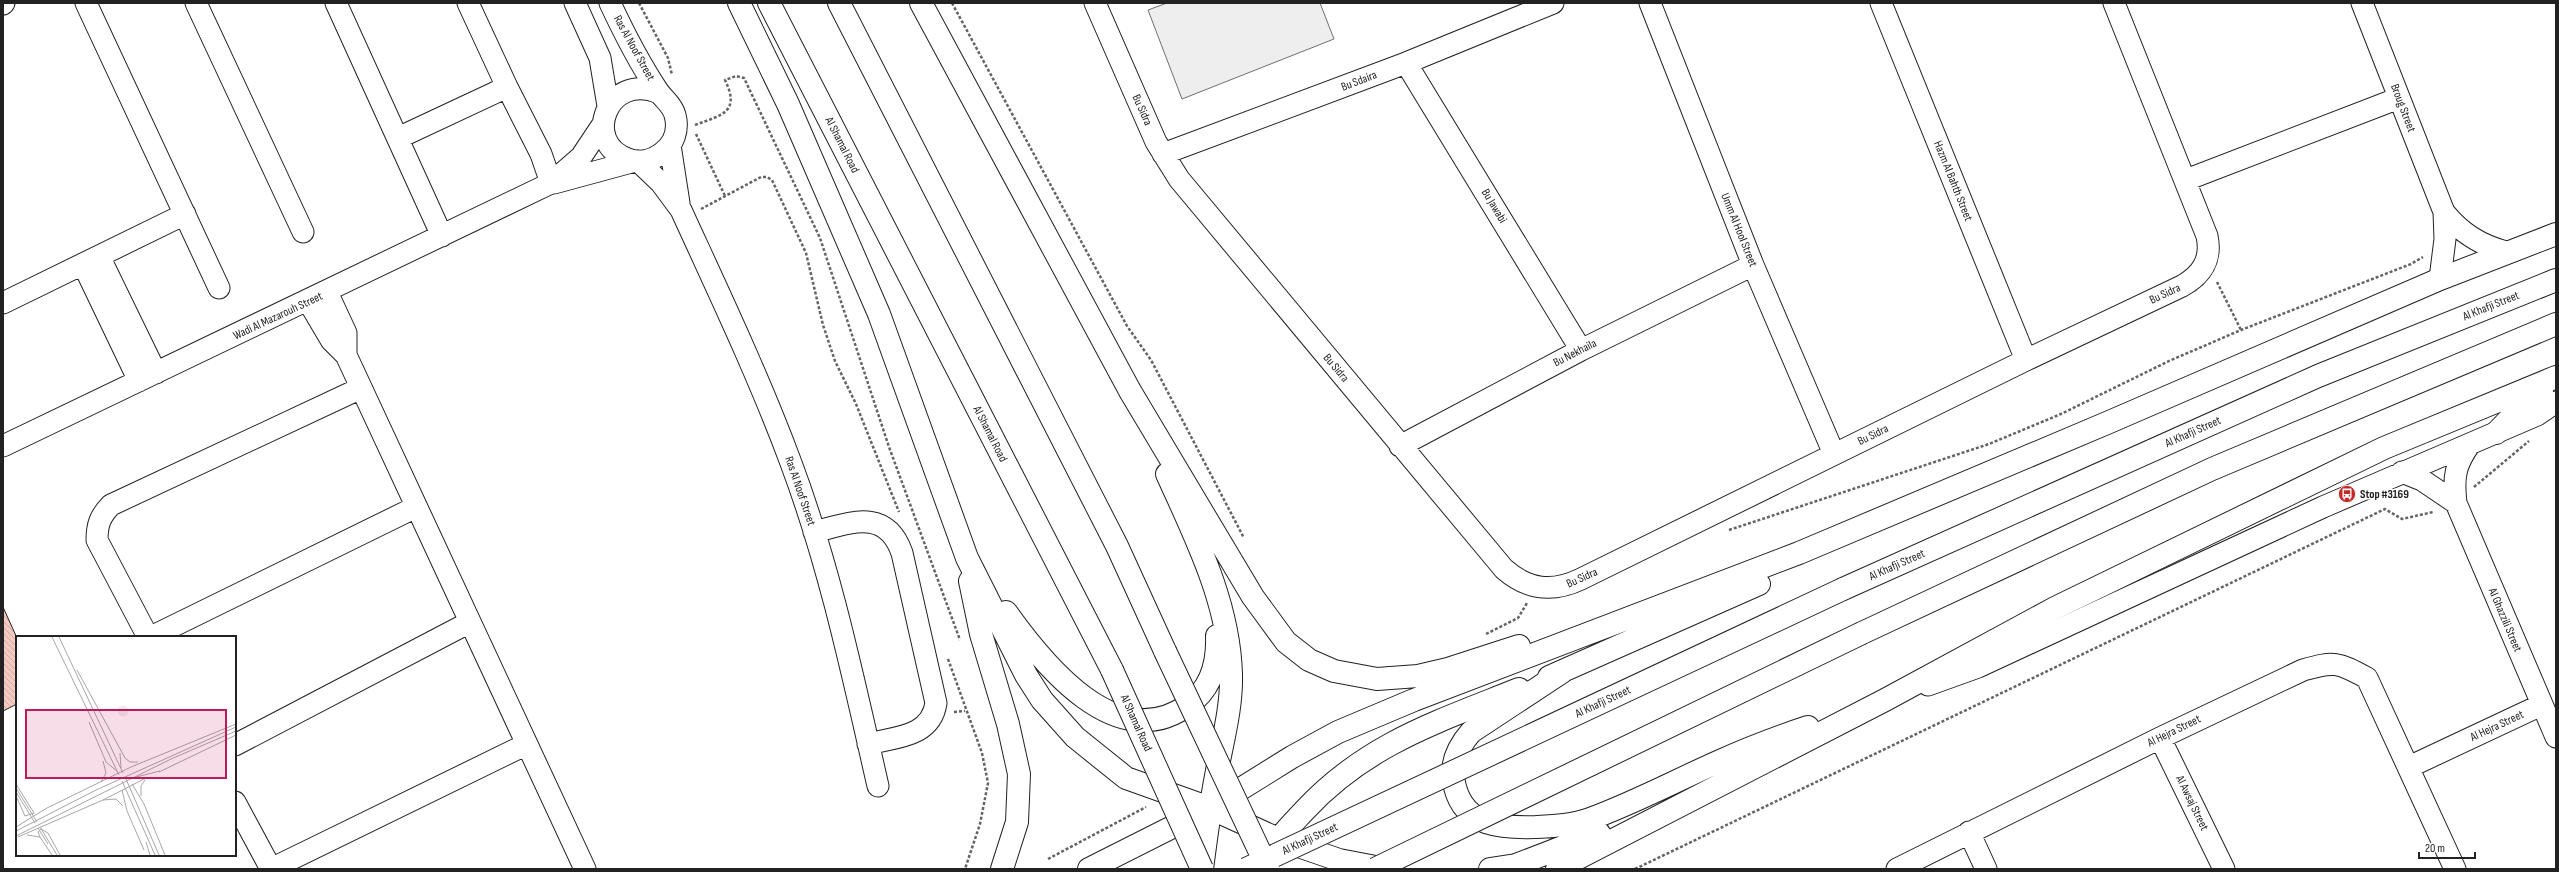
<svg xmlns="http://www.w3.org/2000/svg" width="2559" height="872" viewBox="0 0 2559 872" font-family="'Sofia Sans Condensed',sans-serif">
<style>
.garden{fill:#eee;stroke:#6f6f6f}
.building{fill:url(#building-back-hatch);stroke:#222}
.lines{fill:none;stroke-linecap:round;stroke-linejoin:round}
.minor-casing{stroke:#222;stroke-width:23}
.highway-casing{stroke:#222;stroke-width:24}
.path{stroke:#646464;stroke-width:2.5;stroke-dasharray:3 2;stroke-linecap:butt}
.minor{stroke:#fff;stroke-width:21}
.highway{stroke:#fff;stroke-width:22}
.highway-bridge-casing{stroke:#222;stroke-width:24;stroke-linecap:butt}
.highway-bridge{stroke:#fff;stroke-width:22}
.labels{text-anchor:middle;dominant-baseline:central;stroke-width:3;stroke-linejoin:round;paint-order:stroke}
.street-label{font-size:12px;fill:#222;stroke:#fff}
.poi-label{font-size:12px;font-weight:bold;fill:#222;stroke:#fff;text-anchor:start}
.inset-road{fill:none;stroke:#a7a7a7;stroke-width:1}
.view{fill:#c2185b;fill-opacity:0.15;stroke:#c2185b;stroke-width:2}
.inset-edge{fill:none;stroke:#222;stroke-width:2}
</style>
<defs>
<pattern id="building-back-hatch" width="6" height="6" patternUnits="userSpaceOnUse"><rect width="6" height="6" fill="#f3c9c0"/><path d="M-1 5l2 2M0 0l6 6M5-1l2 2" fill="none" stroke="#d0aca5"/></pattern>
</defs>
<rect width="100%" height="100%" fill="#fff"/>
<path class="garden" d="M 1167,3 L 1320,3 L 1334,39 L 1182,99 L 1148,10 Z"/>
<path class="building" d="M 3,607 L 17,638 L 17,704 L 3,711 Z"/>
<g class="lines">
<defs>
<path id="minor" d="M 86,3 L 219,288
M 196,3 L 303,232
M 336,3 L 442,236
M 468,3 L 507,87 L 541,154 L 551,183
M 575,3 L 600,58 L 608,106
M 610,3 C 624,33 640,64 658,91 C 664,100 672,104 675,115 C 679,130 674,144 662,153 C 652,161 639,163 628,159 C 581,143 607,71 659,93
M 1095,3 L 1156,142 L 1179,179 L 1504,569 C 1528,590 1552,593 1581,579 L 2026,360 L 2182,286 C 2202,275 2212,259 2207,236 L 2114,3
M 1650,3 L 1753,265 L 1834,454
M 1881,3 L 2026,360
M 2362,3 L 2444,212 L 2445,239 L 2440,279
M 3,4 L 4,3
M 1406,63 L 1581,350
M 398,138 L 507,87
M 670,145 L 679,203
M 1163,154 L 1406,63 L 1553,3
M 638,161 L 661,183 L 681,210 C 719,293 759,377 791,463 C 830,567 853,677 878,786
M 2186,180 L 2399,98
M 554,183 L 635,161
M 2444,212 C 2461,233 2480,245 2506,252
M 99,256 L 156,373
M 83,264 L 139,381
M 327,292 L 346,333 L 346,355
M 308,301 L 331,340 L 346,355 L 585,869
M 3,303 L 185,214
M 2470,444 C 2455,465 2453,477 2456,503 L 2556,737
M 3,446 L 551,183 L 581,157 L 603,124
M 1400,446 L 1581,350 L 1753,265
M 2402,472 L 2422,480 L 2456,503
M 814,532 C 850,523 886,507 902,553 L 936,703 C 931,737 896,737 868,744
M 148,637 L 97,540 C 97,525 100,516 111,505 L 361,388
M 151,637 L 416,507
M 1928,685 L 1978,667 L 2323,507 L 2537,415 L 2556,402
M 2160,738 L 2224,869
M 235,745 L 470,622
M 2409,767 L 2541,705
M 235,802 L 271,869
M 1969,832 L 1986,869
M 271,869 L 527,744
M 1897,869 L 2160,738 L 2303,670 C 2334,661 2338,662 2367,678 L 2455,869"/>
<path id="highway" d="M 739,3 L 788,104 L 879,314 L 967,558 L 1026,675 L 1042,700 L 1075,737 L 1126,778 L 1210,808 L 1278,839 L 1339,860 L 1386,869
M 769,3 L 1112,670
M 839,3 L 1117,546 L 1165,651
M 921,3 L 1130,391 L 1253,597 L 1286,642 L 1309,660 L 1334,671 L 1377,679 L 1418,676 L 1448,669 L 1519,646
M 2496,433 L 2525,403 L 2542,390
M 1167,474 C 1196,538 1229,603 1231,674 C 1232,708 1222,743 1216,776 C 1210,807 1206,838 1202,869
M 970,581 L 981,634 L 1008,724 L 1019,774 L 1017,822 L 1002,869
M 1843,589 L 2318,376 L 2556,280
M 1006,612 C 1043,664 1117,757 1188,705 C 1211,689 1218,663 1217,636
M 1862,633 L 2212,469 L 2556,324
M 1562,672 L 1471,732 C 1457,748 1449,766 1455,787 C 1465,827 1503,828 1536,827 C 1554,826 1574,825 1590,819 C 1634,803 1677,780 1720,761 C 1749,748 1778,737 1808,727
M 1549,677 L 1759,584
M 1272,851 C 1280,835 1292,824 1304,811 C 1366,744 1437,722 1519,689
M 1089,869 L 1210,808 L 1292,757 L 1338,732 L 1414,700 L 1799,553 L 2107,423 L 2440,279 L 2556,234
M 1490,869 L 1516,865 L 1599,833
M 1557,869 L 1885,700 L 2055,608 L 2384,448 L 2556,377"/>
</defs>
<use href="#minor" class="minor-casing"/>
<use href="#highway" class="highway-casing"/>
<path class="path" d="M 639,3 L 668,58 L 672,75
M 952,3 L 1127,326 L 1151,360 L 1244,538
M 695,125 C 721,115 741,113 725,80 L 736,76 L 744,78 L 820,238 L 889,447 L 960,640
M 696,134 L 725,196
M 701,209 L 761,177 L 767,177 L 772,180 L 806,253 L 823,325 L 835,361 L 856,404 L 899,512
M 2217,282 L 2241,330
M 2474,487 L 2529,441
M 1729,530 L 1989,444 L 2061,414 L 2169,361 L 2241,330 L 2411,264 L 2423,257
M 1486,634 L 1518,618 L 1527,603
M 948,659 L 982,753 L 988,783 L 980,824 L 965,869
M 954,712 L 965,711
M 1048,859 L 1146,807
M 1635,869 L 2385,509 L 2402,519 L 2433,512"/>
<use href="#minor" class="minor"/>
<use href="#highway" class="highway"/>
<defs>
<path id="highway-bridge" d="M 1165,651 L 1268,869
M 1112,670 L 1202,869
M 1246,869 L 1843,589
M 1375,869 L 1862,633"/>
</defs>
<use href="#highway-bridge" class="highway-bridge-casing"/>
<use href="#highway-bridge" class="highway-bridge"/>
</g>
<defs>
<symbol id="bus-disc" viewBox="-11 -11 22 22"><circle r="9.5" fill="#c62828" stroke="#fff"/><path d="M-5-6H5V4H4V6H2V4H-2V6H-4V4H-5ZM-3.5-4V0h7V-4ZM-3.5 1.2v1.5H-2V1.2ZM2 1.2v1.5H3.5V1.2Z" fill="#fff"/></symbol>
</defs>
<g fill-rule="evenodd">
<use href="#bus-disc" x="2337" y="484" width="20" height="20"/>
</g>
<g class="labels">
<g class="street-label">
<text transform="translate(634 48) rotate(61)">Ras Al Noof Street</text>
<text transform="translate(1359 81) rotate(-21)">Bu Sdaira</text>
<text transform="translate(2403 108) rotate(69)">Broug Street</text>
<text transform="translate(1142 110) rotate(66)">Bu Sidra</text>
<text transform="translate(842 145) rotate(63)">Al Shamal Road</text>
<text transform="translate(1953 181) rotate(68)">Hazm Al Bahth Street</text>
<text transform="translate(1494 206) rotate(59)">Bu Jawabi</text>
<text transform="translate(1739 230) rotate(68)">Umm Al Hool Street</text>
<text transform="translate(2165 294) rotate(-25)">Bu Sidra</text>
<text transform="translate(2491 306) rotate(-22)">Al Khafji Street</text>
<text transform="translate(278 316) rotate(-25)">Wadi Al Mazarouh Street</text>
<text transform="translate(1575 353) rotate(-27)">Bu Nekhaila</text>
<text transform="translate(1336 368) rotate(50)">Bu Sidra</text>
<text transform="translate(2193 432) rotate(-24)">Al Khafji Street</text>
<text transform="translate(990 434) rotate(63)">Al Shamal Road</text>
<text transform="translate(1873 435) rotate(-26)">Bu Sidra</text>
<text transform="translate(800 491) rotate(71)">Ras Al Noof Street</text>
<text transform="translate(1897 565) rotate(-24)">Al Khafji Street</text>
<text transform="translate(1582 578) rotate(-24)">Bu Sidra</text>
<text transform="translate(2505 620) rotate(67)">Al Ghazzili Street</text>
<text transform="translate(1603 702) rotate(-25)">Al Khafji Street</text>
<text transform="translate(1136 723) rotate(66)">Al Shamal Road</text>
<text transform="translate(2497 726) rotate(-25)">Al Hejra Street</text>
<text transform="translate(2174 731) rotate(-26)">Al Hejra Street</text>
<text transform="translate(2192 803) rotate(64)">Al Awsaj Street</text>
<text transform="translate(1310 839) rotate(-25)">Al Khafji Street</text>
</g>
<g class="poi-label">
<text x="2360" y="494">Stop #3169</text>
</g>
</g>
<g transform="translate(16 636)">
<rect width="220" height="220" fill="#fff"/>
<path d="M101.5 75a5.5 5.5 0 1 1 11 0a5.5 5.5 0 1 1-11 0Z" fill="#eee"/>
<path class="inset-road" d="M 36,1 L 103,139M 43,1 L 107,137M 61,34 L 109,122 L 114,126 L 122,126M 73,86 L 90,126 L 102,136M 104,117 L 105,132M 143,136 L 220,99M 120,141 L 144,135M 110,143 L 143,219M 106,145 L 139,219M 85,146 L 90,137 L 87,125M 0,148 L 18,177 L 9,180 L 1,162M 116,148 L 128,168 L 149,219M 0,152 L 21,186M 106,154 L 111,175 L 128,214M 0,156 L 19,187M 125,160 L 125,150 L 129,144M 87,164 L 130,142M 0,191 L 31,172 L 115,131 L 220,88M 24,191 L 41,219M 22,192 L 32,208M 0,195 L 80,154 L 220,91M 11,199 L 24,201M 0,200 L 155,123 L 220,95M 2,201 L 87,164 L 100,163 L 107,170M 130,206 L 134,219M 36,219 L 24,201 L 22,196 L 25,193 L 32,197 L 44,219"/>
<path class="view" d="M 10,74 L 210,74 L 210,142 L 10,142 Z"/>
<rect width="220" height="220" class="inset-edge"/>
</g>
<rect width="2559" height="872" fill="none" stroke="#222222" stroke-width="8"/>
<path d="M2419 852v6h56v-6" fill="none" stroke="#222222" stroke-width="2"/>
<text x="2425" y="852" font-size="12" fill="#222222" stroke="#ffffff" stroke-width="3" paint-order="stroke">20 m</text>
</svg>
